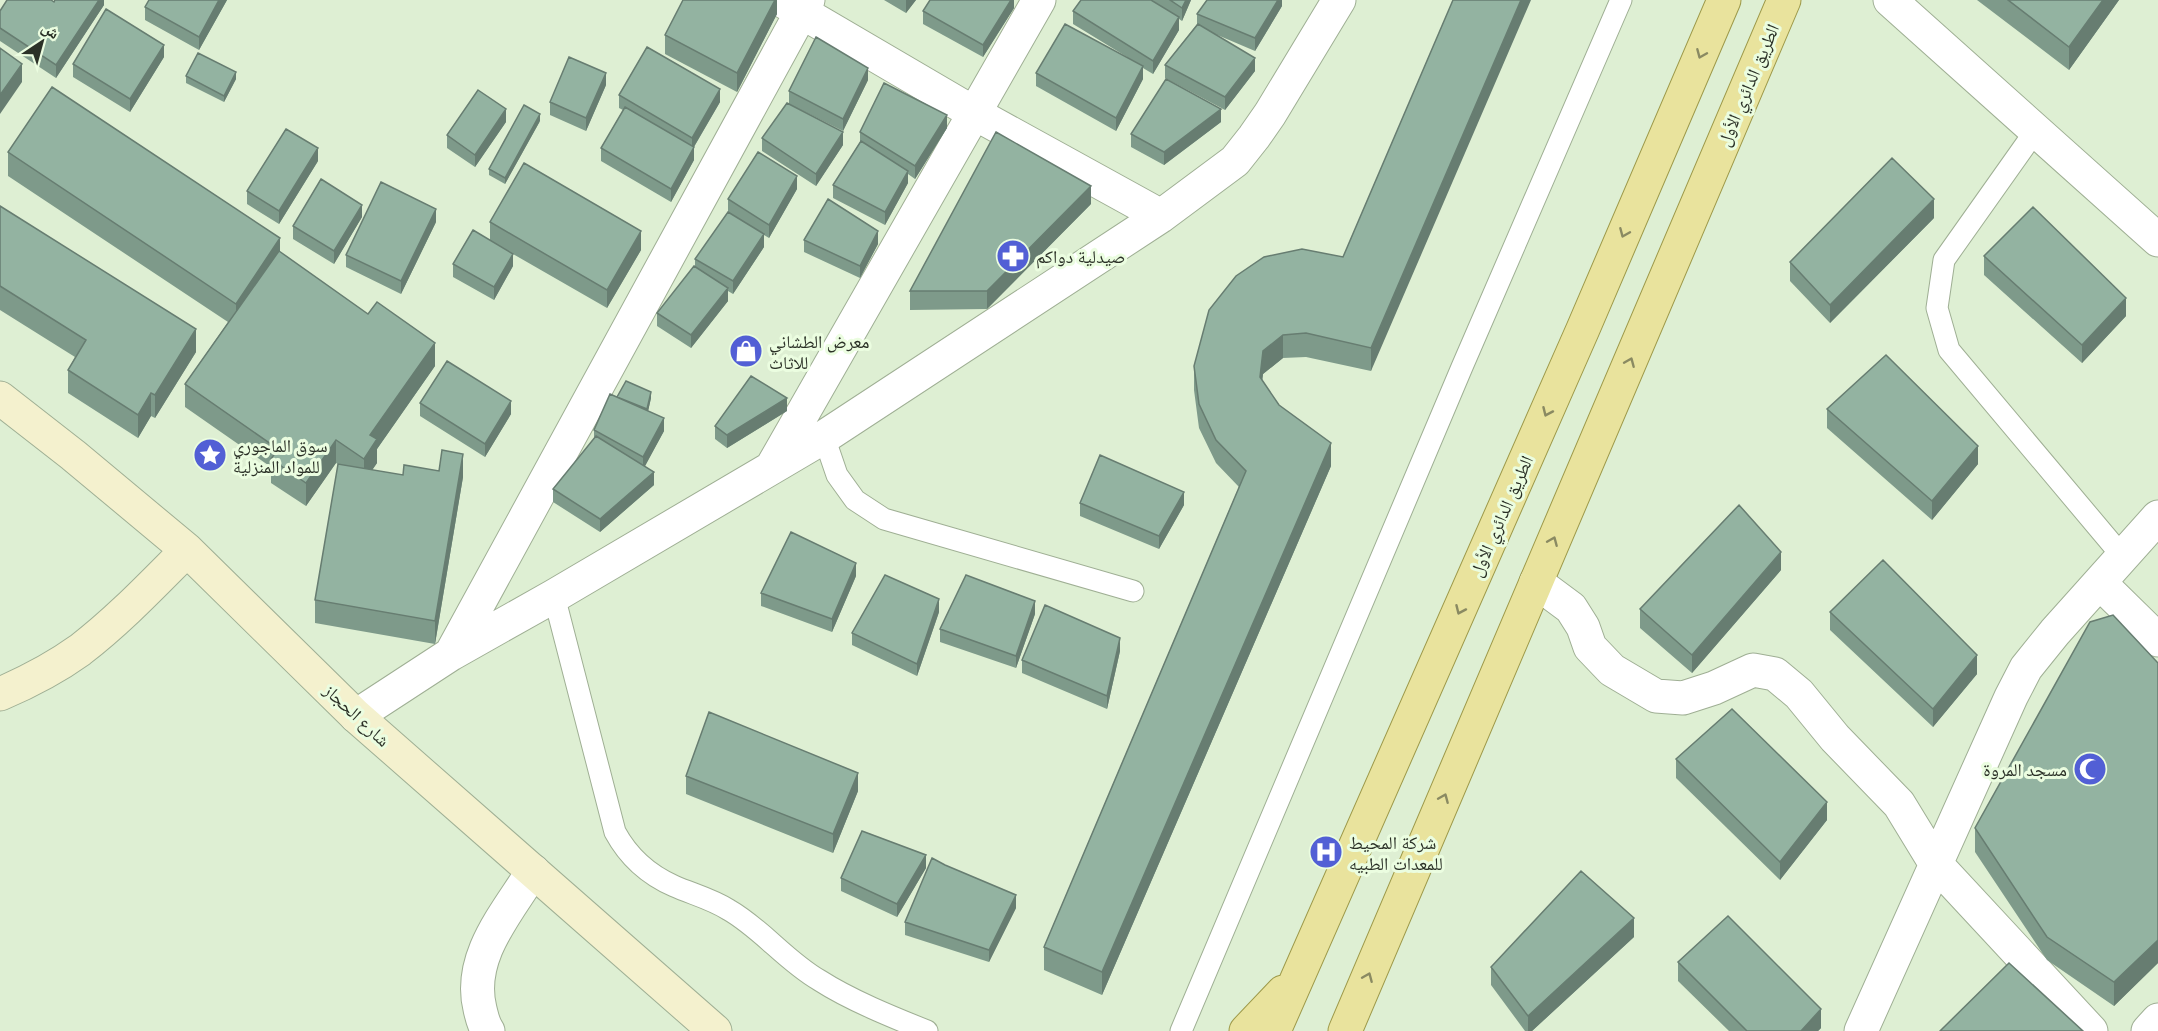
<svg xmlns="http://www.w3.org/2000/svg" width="2158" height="1031" viewBox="0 0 2158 1031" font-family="Raleway,'Noto Naskh Arabic',sans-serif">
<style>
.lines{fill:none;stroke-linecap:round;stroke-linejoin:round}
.lane-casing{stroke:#9faf94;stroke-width:23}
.street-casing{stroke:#9faf94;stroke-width:35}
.secondary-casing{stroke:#9faf94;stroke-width:35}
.primary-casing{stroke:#9d9949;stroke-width:35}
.lane{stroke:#fff;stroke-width:21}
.street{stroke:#fff;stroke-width:33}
.secondary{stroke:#f4f1ce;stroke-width:33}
.primary{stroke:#e9e39d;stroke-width:33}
.wall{fill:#7e9a8a}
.shaded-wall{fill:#677d71}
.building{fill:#93b3a1;stroke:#677d71;stroke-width:1.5}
.oneway{stroke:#8a8a62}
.labels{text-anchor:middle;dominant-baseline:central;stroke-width:6;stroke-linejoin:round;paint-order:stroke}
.street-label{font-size:18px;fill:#2b3127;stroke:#ebfde0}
.poi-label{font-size:18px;fill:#2b3127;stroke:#ebfde0;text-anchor:start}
</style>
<rect width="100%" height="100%" fill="#deefd3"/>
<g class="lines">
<defs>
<path id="lane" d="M 2036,130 L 1944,260 L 1937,308 L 1949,350 L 2123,557
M 824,437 L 837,475 L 855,500 L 884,519 L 1133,591
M 554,596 L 615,832 C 628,856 649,875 674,886 C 692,894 712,899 729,910 C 762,929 786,961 819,980 C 850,1000 892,1017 927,1031
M 1181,1031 L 1462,367 L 1621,0"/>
<path id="street" d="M 781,0 L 974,113 L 1161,216
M 1890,0 L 2158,240
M 772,467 L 1039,0
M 1536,582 L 1571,608 L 1583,627 L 1590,647 L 1612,670 L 1656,696 L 1683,698 L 1714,688 L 1753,670 L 1775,674 L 1799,694 L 1835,738 L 1899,804 L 1935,863 L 2091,1031
M 2100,583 L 2158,640
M 451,654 L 808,0
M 356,716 L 451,654 L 554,596 L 824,437 L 1161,216 L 1235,161 L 1254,137 L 1270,114 L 1339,0
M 488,1031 C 483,1024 482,1017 480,1009 C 467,957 507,913 533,871
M 1861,1031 L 2011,697 L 2026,668 L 2055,632 L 2158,517
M 2148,1031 L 2158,1020"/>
<path id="secondary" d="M 0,398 L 73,455 L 187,550 L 356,716 L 715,1031
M 0,694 C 28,682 55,668 80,650 C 119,620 153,584 187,550"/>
<path id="primary" d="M 1246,1031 L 1283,992
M 1274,1031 L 1583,329 L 1724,0
M 1345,1031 L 1784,0"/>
</defs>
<use href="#lane" class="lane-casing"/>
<use href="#street" class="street-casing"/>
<use href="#secondary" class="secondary-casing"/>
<use href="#primary" class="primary-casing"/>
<use href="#lane" class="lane"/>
<use href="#street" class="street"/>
<use href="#secondary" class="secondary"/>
<use href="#primary" class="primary"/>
</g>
<path class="wall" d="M 104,0 L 104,5 L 56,78 L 0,41 L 0,11 L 54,2 Z
M 149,0 L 227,0 L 199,50 L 145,20 L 145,7 Z
M 777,0 L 777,14 L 737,92 L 665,54 L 665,35 Z
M 884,0 L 916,0 L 906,13 Z
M 1014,0 L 1014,8 L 983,57 L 923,24 L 923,11 Z
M 1081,0 L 1191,0 L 1182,21 L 1179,19 L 1179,30 L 1153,74 L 1143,68 L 1143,79 L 1116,131 L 1036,86 L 1036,73 L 1127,57 L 1073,24 L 1073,11 Z
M 1282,0 L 1282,6 L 1255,51 L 1215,34 L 1255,71 L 1225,110 L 1165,78 L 1165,65 L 1197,24 L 1197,14 Z
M 1453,0 L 1371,371 L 1306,357 L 1283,358 L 1263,374 L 1262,380 L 1279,405 L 1331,466 L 1102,995 L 1044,970 L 1044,947 L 1239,487 L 1216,463 L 1199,428 L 1194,390 L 1194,366 L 1343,257 Z
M 1977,0 L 2119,0 L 2069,70 Z
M 164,57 L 130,112 L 73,77 L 73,64 Z
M 186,76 L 236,79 L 224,102 L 186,83 Z
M 868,80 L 843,131 L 789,104 L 789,91 Z
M 606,85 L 586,131 L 550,115 L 550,102 Z
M 619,95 L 720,102 L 694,147 L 694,160 L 671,202 L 601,161 L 601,148 L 623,110 L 619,108 Z
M 540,121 L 505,184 L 489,175 L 489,169 Z
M 506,122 L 475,167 L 447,148 L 447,135 Z
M 1221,122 L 1164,165 L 1131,147 L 1131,134 Z
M 947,128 L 915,179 L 908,174 L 908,183 L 885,225 L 833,198 L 833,185 L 860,142 L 860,132 Z
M 762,138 L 843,145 L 816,186 L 762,151 Z
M 8,152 L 280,252 L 435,366 L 377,449 L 377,463 L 372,470 L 403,475 L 463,477 L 435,644 L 315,623 L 315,600 L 338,464 L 336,463 L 306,506 L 271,483 L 271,467 L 185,407 L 185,384 L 228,322 L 8,176 Z
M 318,161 L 279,224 L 247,204 L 247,191 Z
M 797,189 L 769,238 L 764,235 L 764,247 L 733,294 L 728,291 L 728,301 L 691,348 L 657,326 L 657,313 L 695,267 L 695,259 L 750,226 L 728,212 L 728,199 Z
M 1091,204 L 987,309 L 910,310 L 910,291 Z
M 0,206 L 196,352 L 155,418 L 151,416 L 138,438 L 68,393 L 68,370 L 75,357 L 0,310 Z
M 362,217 L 334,264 L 293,239 L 293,226 Z
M 1934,218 L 1830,323 L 1790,281 L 1790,262 Z
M 436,222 L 401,294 L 346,267 L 346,255 Z
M 490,222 L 641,250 L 607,308 L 513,254 L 513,266 L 494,300 L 453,277 L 453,264 L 490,240 Z
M 804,240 L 878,244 L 860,278 L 804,252 Z
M 1984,256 L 2126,316 L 2082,363 L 1984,275 Z
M 617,397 L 651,398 L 648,411 L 664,431 L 644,467 L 654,485 L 600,532 L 553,502 L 553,489 L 594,439 L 594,430 Z
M 420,403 L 511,414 L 485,457 L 420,416 Z
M 1827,409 L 1978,464 L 1932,520 L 1827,428 Z
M 787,411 L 727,448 L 715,439 L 715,426 Z
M 1080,503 L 1184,505 L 1159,549 L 1080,516 Z
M 1781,570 L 1692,673 L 1640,628 L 1640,609 Z
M 856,576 L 832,632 L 761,606 L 761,593 Z
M 939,612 L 917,676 L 852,645 L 852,633 Z
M 1830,612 L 1977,674 L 1933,727 L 1830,630 Z
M 1035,614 L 1016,668 L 940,642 L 940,629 Z
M 1120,651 L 1107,709 L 1022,673 L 1022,660 Z
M 2158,663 L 2158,963 L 2114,1006 L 2047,960 L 1975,852 L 1975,828 Z
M 1676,759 L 1827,820 L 1780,880 L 1676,778 Z
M 686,776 L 858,791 L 833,853 L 686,794 Z
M 926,868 L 897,917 L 841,891 L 841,878 Z
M 1016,908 L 989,962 L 905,935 L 905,922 Z
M 1634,937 L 1532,1031 L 1525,1031 L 1491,985 L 1491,967 Z
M 1678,962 L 1821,1028 L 1818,1031 L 1729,1031 L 1678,981 Z"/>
<path class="shaded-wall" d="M 99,0 L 104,0 L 104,5 L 56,78 L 56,65 Z
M 219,0 L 227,0 L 199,50 L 199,37 Z
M 775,0 L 777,0 L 777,14 L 737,92 L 737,73 Z
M 906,0 L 916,0 L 906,13 Z
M 1011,0 L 1014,0 L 1014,8 L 983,57 L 983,45 Z
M 1186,0 L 1191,0 L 1182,21 L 1182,8 Z
M 1278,0 L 1282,0 L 1282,6 L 1255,51 L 1255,38 Z
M 1521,0 L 1531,0 L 1371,371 L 1371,348 Z
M 2103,0 L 2119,0 L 2069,70 L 2069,47 Z
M 1179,17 L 1179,30 L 1153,74 L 1153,61 Z
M 164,45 L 164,57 L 130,112 L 130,99 Z
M 1255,58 L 1255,71 L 1225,110 L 1225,97 Z
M 22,64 L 22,82 L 0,114 L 0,95 Z
M 1143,66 L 1143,79 L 1116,131 L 1116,118 Z
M 868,68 L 868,80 L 843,131 L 843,119 Z
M 236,72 L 236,79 L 224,102 L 224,96 Z
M 606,73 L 606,85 L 586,131 L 586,118 Z
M 720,89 L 720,102 L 692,150 L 692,138 Z
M 506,109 L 506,122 L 475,167 L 475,155 Z
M 1221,109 L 1221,122 L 1164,165 L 1164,152 Z
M 540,114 L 540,121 L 505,184 L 505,178 Z
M 947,115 L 947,128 L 915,179 L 915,166 Z
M 843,132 L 843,145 L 816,186 L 816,174 Z
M 694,147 L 694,160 L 671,202 L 671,189 Z
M 318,148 L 318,161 L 279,224 L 279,211 Z
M 908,171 L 908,183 L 885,225 L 885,212 Z
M 797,176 L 797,189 L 769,238 L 769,225 Z
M 1091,186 L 1091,204 L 987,309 L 987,291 Z
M 1934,199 L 1934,218 L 1830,323 L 1830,305 Z
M 362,205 L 362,217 L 334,264 L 334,251 Z
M 436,209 L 436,222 L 401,294 L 401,281 Z
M 641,231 L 641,250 L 607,308 L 607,290 Z
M 878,231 L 878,244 L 860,278 L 860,266 Z
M 764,234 L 764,247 L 733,294 L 733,281 Z
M 280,238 L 280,262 L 236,327 L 236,304 Z
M 513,254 L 513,266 L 494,300 L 494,287 Z
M 728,288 L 728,301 L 691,348 L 691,335 Z
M 2126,298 L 2126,316 L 2082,363 L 2082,345 Z
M 196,329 L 196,352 L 155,418 L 155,395 Z
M 1283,335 L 1283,358 L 1263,374 L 1260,400 L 1260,377 L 1263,351 Z
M 435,343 L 435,366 L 377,449 L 377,463 L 364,482 L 364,459 L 370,435 Z
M 651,392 L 651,398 L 647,416 L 647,409 Z
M 151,393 L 151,416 L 138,438 L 138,415 Z
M 787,398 L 787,411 L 727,448 L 727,435 Z
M 511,401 L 511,414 L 485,457 L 485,444 Z
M 664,418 L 664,431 L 643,470 L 643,457 Z
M 336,440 L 336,463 L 306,506 L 306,483 Z
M 1331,443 L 1331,466 L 1102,995 L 1102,972 Z
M 1978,446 L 1978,464 L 1932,520 L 1932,501 Z
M 463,454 L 463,477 L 435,644 L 435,621 Z
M 654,472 L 654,485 L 600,532 L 600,519 Z
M 1184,492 L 1184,505 L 1159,549 L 1159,536 Z
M 1781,552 L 1781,570 L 1692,673 L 1692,655 Z
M 856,563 L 856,576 L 832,632 L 832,619 Z
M 939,599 L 939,612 L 917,676 L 917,664 Z
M 1035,601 L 1035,614 L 1016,668 L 1016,656 Z
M 1120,638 L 1120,651 L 1107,709 L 1107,696 Z
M 1977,655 L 1977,674 L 1933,727 L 1933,709 Z
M 858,773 L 858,791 L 833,853 L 833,834 Z
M 1827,802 L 1827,820 L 1780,880 L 1780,862 Z
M 926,855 L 926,868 L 897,917 L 897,904 Z
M 1016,895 L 1016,908 L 989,962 L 989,950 Z
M 1634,918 L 1634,937 L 1532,1031 L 1528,1031 L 1528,1016 Z
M 2158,940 L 2158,963 L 2114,1006 L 2114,982 Z
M 1821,1009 L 1821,1028 L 1818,1031 L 1801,1031 Z"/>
<path class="building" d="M 7,0 L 51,0 L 54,2 L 55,0 L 99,0 L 56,65 L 0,28 L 0,11 Z
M 149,0 L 219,0 L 199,37 L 145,7 Z
M 683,0 L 775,0 L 737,73 L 665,35 Z
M 930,0 L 1011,0 L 983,45 L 923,11 Z
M 1081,0 L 1151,0 L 1179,17 L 1153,61 L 1073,11 Z
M 1170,0 L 1186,0 L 1182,8 Z
M 1207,0 L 1278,0 L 1255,38 L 1197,14 Z
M 1453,0 L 1521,0 L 1371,348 L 1306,333 L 1283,335 L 1263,351 L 1260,377 L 1279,405 L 1331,443 L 1102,972 L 1044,947 L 1246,471 L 1216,440 L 1199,404 L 1194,366 L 1209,310 L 1236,276 L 1264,257 L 1302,249 L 1343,257 Z
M 2008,0 L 2103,0 L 2069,47 Z
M 106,9 L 164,45 L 130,99 L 73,64 Z
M 1065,24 L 1143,66 L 1116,118 L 1036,73 Z
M 1198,24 L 1255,58 L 1225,97 L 1165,65 Z
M 816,37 L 868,68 L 843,119 L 789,91 Z
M 647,47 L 720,89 L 692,138 L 619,95 Z
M 0,48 L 22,64 L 0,95 Z
M 198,53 L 236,72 L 224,96 L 186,76 Z
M 569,57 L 606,73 L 586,118 L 550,102 Z
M 1166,79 L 1221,109 L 1164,152 L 1131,134 Z
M 884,83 L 947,115 L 915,166 L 860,132 Z
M 52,87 L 280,238 L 236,304 L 8,152 Z
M 478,90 L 506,109 L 475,155 L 447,135 Z
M 787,103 L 843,132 L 816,174 L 762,138 Z
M 524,105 L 540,114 L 505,178 L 489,169 Z
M 625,107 L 694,147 L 671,189 L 601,148 Z
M 286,129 L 318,148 L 279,211 L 247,191 Z
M 996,132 L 1091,186 L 987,291 L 910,291 Z
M 861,141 L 908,171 L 885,212 L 833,185 Z
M 758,152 L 797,176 L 769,225 L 728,199 Z
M 1892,158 L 1934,199 L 1830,305 L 1790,262 Z
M 524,163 L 641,231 L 607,290 L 490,222 Z
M 321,179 L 362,205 L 334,251 L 293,226 Z
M 381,182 L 436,209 L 401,281 L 346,255 Z
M 828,199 L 878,231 L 860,266 L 804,240 Z
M 0,206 L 196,329 L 155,395 L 151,393 L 138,415 L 68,370 L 86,340 L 0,286 Z
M 2033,207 L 2126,298 L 2082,345 L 1984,256 Z
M 728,212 L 764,234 L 733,281 L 695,259 Z
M 473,230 L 513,254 L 494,287 L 453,264 Z
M 279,251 L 368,314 L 377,302 L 435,343 L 370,435 L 377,439 L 364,459 L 336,440 L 306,483 L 271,459 L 278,449 L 185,384 Z
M 694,266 L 728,288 L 691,335 L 657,313 Z
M 1886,355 L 1978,446 L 1932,501 L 1827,409 Z
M 447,361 L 511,401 L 485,444 L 420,403 Z
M 751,376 L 787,398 L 727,435 L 715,426 Z
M 626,381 L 651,392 L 647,409 L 617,397 Z
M 610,394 L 664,418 L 643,457 L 594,430 Z
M 596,436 L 654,472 L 600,519 L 553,489 Z
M 442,450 L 463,454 L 435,621 L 315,600 L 338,464 L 403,475 L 404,465 L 439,471 Z
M 1100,455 L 1184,492 L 1159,536 L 1080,503 Z
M 1739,505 L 1781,552 L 1692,655 L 1640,609 Z
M 791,532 L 856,563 L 832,619 L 761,593 Z
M 1883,560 L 1977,655 L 1933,709 L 1830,612 Z
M 885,575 L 939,599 L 917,664 L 852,633 Z
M 966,575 L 1035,601 L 1016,656 L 940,629 Z
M 1045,605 L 1120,638 L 1107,696 L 1022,660 Z
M 2113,615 L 2158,663 L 2158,940 L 2114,982 L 2047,937 L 1975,828 L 2090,622 Z
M 1732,709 L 1827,802 L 1780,862 L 1676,759 Z
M 709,712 L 858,773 L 833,834 L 686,776 Z
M 862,831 L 926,855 L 897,904 L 841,878 Z
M 932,858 L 945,865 L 1016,895 L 989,950 L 905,922 Z
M 1581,871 L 1634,918 L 1528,1016 L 1491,967 Z
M 1728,916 L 1821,1009 L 1801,1031 L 1747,1031 L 1678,962 Z
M 2009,963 L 2083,1031 L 1940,1031 Z"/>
<defs><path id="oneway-chevron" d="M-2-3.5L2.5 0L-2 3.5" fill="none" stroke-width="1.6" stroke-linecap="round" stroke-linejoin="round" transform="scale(1.5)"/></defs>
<g class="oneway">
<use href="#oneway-chevron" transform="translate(1701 54) rotate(113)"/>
<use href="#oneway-chevron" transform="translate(1624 233) rotate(113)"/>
<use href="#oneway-chevron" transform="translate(1630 362) rotate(-67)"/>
<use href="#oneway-chevron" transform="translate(1547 412) rotate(114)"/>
<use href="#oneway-chevron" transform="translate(1553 541) rotate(-67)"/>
<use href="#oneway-chevron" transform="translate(1460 610) rotate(114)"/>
<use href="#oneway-chevron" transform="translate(1444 798) rotate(-67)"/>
<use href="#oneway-chevron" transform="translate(1368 977) rotate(-67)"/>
</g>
<defs>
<symbol id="pharmacy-disc" viewBox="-11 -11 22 22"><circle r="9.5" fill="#525fd5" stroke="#ebfde0"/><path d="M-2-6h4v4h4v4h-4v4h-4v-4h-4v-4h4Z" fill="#fff"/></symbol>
<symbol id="shop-disc" viewBox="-11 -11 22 22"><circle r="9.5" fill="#525fd5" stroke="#ebfde0"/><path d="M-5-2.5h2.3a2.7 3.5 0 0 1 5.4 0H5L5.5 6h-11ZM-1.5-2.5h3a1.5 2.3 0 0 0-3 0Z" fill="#fff"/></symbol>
<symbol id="sight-disc" viewBox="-11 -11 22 22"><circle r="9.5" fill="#525fd5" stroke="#ebfde0"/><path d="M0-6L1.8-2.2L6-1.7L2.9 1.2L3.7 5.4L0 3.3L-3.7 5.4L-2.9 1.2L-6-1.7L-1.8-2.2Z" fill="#fff"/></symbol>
<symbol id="mosque-disc" viewBox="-11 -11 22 22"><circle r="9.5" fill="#525fd5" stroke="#ebfde0"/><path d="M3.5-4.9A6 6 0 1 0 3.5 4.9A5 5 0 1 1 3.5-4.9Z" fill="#fff"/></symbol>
<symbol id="hospital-disc" viewBox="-11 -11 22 22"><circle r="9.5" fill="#525fd5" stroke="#ebfde0"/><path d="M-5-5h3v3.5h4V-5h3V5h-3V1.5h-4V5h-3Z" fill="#fff"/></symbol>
</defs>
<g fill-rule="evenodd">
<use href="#pharmacy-disc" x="994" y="237" width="38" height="38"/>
<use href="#shop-disc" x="727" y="332" width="38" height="38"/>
<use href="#sight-disc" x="191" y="436" width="38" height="38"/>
<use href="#mosque-disc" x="2071" y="750" width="38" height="38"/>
<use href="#hospital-disc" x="1307" y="833" width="38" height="38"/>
</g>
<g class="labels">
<g class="street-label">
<text transform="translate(1748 85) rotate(-67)">الطريق الدائري الأول</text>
<text transform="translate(1501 516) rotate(-66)">الطريق الدائري الأول</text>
<text transform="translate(357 715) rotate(43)">شارع الحجاز</text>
</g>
<g class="poi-label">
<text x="1036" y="256">صيدلية دواكم</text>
<text x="769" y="341">معرض الطشاني<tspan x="769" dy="21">للاثاث</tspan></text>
<text x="233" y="445">سوق الماجوري<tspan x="233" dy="21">للمواد المنزلية</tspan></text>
<text x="2067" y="769" text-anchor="end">مسجد المروة</text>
<text x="1349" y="842">شركة المحيط<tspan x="1349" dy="21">للمعدات الطبيه</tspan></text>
</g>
</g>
<g transform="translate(42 42) rotate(36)" stroke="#ebfde0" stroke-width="4.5" paint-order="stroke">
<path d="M0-4.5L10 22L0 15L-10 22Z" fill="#2b3127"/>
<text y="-9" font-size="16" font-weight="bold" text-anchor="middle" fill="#2b3127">ش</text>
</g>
</svg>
